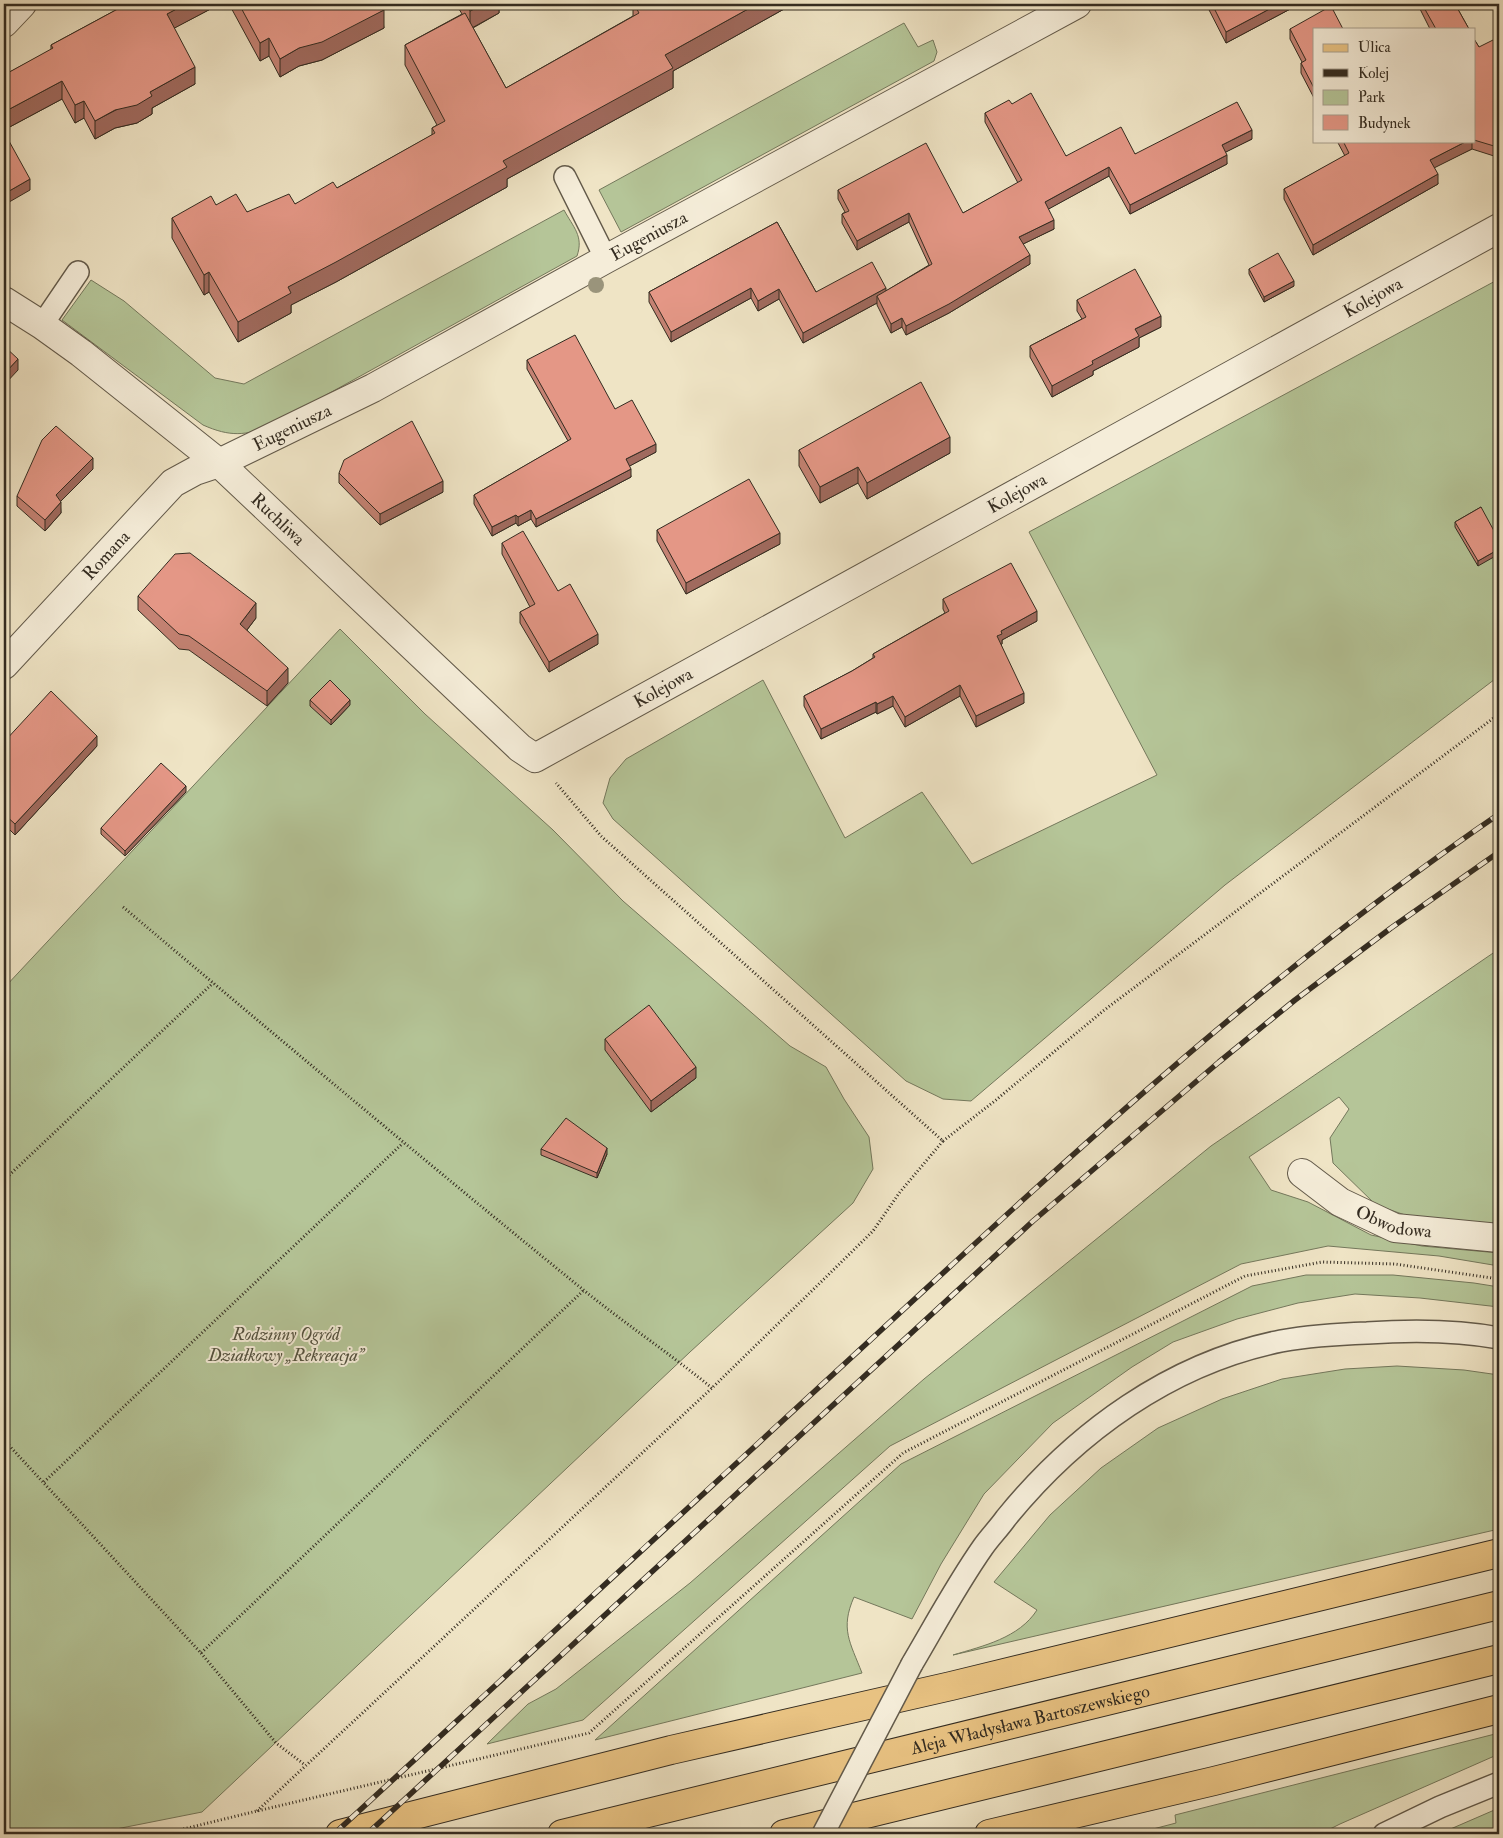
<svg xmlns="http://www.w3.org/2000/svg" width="1503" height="1838" viewBox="0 0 1503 1838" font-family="'IM FELL Double Pica',serif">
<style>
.green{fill:#b5c598;stroke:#74785c}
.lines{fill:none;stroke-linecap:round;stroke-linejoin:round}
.lane-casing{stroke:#635a4a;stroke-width:24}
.street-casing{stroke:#635a4a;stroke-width:30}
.primary-casing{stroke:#342c21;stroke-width:30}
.path{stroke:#342c21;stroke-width:3;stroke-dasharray:1 2.5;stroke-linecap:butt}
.lane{stroke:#f5edd9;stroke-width:21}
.street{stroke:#f5edd9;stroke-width:28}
.primary{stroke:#e8c282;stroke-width:28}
.rail-casing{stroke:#342c21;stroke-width:5.5}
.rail{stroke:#f5edd9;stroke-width:4;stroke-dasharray:11;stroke-linecap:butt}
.lane-bridge-casing{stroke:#635a4a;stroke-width:24;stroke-linecap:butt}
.lane-bridge{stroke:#f5edd9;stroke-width:21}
.tree{fill:#9a947b}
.wall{fill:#c48273;stroke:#342c21}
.shaded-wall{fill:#a06a5e;stroke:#342c21}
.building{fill:#e49786;stroke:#342c21}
.labels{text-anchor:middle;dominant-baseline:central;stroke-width:4;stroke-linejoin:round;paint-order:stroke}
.street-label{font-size:18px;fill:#342c21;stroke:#f5edd9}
.park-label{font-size:18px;font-style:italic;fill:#54523f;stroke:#f5edd9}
</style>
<rect width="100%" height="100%" fill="#efe4c5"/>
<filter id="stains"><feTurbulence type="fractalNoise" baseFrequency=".004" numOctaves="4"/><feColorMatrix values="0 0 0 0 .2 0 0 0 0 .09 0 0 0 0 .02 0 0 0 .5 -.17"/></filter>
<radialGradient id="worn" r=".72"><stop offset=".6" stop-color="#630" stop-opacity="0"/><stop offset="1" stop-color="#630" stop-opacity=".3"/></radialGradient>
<path class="green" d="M 904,23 L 918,47 L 933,40 L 937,52 L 934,61 L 621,232 L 599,190 Z
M 564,210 C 573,227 584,236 577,256 L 272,425 C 246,436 230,437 203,425 L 62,320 L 91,280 L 124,301 L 215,378 L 244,384 Z
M 1499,279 L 1499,676 L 1225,885 L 971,1101 L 943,1099 L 906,1081 L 613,819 L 603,803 L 610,778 L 626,759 L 763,680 L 845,838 L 922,792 L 972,864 L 1157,775 L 1029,532 Z
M 340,629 L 425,714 L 553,830 L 623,901 L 790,1046 L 826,1067 L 844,1099 L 869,1137 L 873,1169 L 853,1203 L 690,1352 L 202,1812 L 91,1834 L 4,1834 L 4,988 Z
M 1499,949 L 1499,1226 L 1408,1216 L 1376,1205 L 1333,1163 L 1330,1138 L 1349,1109 L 1339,1097 L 1249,1157 L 1271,1190 L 1308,1202 L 1371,1235 L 1422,1246 L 1499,1253 L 1499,1266 L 1439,1256 L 1328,1246 L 1241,1264 L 890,1446 L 583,1720 L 487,1744 L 528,1704 L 556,1689 L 690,1583 L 924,1379 L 1211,1146 Z
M 1306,1275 L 1393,1275 L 1474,1283 L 1499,1287 L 1499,1307 L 1420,1298 L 1355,1294 L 1298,1303 L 1237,1319 L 1173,1342 L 1132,1367 L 1053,1423 L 984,1494 L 941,1564 L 912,1619 L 854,1597 C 840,1629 850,1642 862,1673 L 595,1740 L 901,1464 L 1252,1286 Z
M 1397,1366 L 1464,1370 L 1499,1375 L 1499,1529 L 953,1655 C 983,1646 1019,1638 1037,1610 L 994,1582 L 1050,1515 L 1101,1468 L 1158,1428 L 1222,1399 L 1282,1379 L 1345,1369 Z
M 1499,1733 L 1499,1754 L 1340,1824 L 1320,1834 L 1134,1834 L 1176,1823 L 1175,1815 Z
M 1499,1808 L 1499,1834 L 1439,1834 Z"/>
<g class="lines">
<defs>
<path id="lane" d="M 565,177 L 606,259
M 42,325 L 78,272
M 912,1664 C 935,1625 957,1584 983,1547 C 990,1537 999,1528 1006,1518 C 1076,1432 1171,1363 1281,1341 C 1309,1336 1338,1334 1367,1333 C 1411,1330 1456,1330 1499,1338
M 1384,1834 L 1440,1807 L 1499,1783"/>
<g id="street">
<path d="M 4,23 L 22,4"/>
<path id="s1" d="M 4,301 L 42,325 L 81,353 L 219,463 L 520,748 L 535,758 L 1499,228"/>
<path id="s2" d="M 4,665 L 173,483 L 195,471 L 219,463 L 373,388 L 606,259 L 1077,4"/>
<path id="s3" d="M 1302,1173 L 1340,1202 L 1395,1228 L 1499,1238"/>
</g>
<g id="primary">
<path d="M 340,1834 L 671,1750 L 951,1686 L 1499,1553"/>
<path id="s4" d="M 562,1834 L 1499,1605"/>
<path d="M 784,1834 L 1499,1659"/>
<path d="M 989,1834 L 1214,1781 L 1499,1709"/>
</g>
</defs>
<use href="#lane" class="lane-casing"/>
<use href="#street" class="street-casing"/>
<use href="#primary" class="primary-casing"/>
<path class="path" d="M 123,907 C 275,1035 427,1163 581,1288 C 624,1323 669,1353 712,1388
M 943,1141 L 996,1100 L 1103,1011 L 1499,714
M 4,1180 L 213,983
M 4,1440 L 201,1653 L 584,1290
M 44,1482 L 403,1143
M 201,1653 L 276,1743 L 305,1765
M 257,1811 L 712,1388 L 824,1279 L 873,1231 L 900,1192 L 943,1141 L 601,836 L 556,783
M 163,1834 L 257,1811 L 589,1733 L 903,1453 L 1245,1276 L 1322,1262 L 1395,1264 L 1499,1279"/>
<use href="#lane" class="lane"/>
<use href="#street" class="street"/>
<use href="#primary" class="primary"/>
<defs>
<path id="rail" d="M 334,1834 C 515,1667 696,1500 878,1333 C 1077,1149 1275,967 1499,814
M 367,1834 L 1033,1221 L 1219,1062 L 1295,1000 L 1391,928 L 1499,852"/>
</defs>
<use href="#rail" class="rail-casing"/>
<use href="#rail" class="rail"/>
<defs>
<path id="lane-bridge" d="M 823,1834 L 912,1664"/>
</defs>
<use href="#lane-bridge" class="lane-bridge-casing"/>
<use href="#lane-bridge" class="lane-bridge"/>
</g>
<circle class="tree" cx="596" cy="285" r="8"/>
<path class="wall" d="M 127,4 L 220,4 L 174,28 L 195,84 L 152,108 L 152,114 L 137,123 L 115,128 L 95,139 L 84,118 L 75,123 L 62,99 L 4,130 L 4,75 L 51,50 L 51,45 Z
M 229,4 L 380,4 L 384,28 L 322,60 L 299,66 L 280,77 L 269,56 L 260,61 Z
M 456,4 L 499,4 L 499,13 L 473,28 L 506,88 L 633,16 L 633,4 L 793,4 L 673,71 L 673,88 L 507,179 L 507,187 L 336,282 L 291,305 L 291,313 L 238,342 L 209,292 L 204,295 L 172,238 L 172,218 L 216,205 L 247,212 L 295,204 L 337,188 L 432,135 L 432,128 L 437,125 L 405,65 L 405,45 L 462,14 Z
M 1206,4 L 1294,4 L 1294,7 L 1226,43 Z
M 1419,4 L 1455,4 L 1469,29 L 1430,29 L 1419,7 Z
M 1290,29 L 1314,29 L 1314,98 L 1301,73 L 1301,63 L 1302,62 L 1290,39 Z
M 1474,39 L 1479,47 L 1497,142 L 1494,156 L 1472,149 L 1434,167 L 1438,184 L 1313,255 L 1284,199 L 1284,189 L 1345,156 L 1337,141 L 1474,141 Z
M 1012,104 L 1066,156 L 1135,154 L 1252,139 L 1225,152 L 1227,164 L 1130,214 L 1109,176 L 1048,209 L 1054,229 L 1023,244 L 1030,264 L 949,313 L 906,335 L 902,327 L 891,333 L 877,305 L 877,303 L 803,343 L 779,299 L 758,311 L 751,298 L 671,342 L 649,302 L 649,292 L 777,222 L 816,292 L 886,291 L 929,265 L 909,222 L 857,250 L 842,223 L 842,214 L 845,212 L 838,199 L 838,190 L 963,213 L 1018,183 L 985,122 L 985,113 Z
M 1249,269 L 1294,286 L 1264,302 L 1249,274 Z
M 1077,300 L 1161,327 L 1139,338 L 1139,347 L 1093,371 L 1093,375 L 1052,397 L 1030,357 L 1030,346 L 1082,319 L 1077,311 Z
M 527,360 L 615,409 L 656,452 L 629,466 L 631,477 L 536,527 L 531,519 L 518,526 L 516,523 L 492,536 L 474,504 L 474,495 L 568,441 L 527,369 Z
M 799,450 L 950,453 L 867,499 L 858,483 L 820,503 L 799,466 Z
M 93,469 L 60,501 L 61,513 L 45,531 L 17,506 L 17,496 Z
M 339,473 L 443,492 L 380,525 L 339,483 Z
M 1481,507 L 1478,566 L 1455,527 L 1455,522 Z
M 657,530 L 780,544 L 686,594 L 657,541 Z
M 502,543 L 558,591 L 598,644 L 549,672 L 520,623 L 520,612 L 530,607 L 502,554 Z
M 138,596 L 256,618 L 247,630 L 288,683 L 267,706 L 189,650 L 179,649 L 138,610 Z
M 943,599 L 1037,621 L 1002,640 L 1002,644 L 1001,645 L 1024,703 L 976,727 L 960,696 L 905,727 L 893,706 L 877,714 L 876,712 L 821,739 L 804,706 L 804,696 L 852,671 L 873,658 L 873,654 L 945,613 L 943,609 Z
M 310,700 L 350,705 L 331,725 L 310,706 Z
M 4,742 L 97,746 L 15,835 L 4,824 Z
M 186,792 L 125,856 L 101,834 L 101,828 Z
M 605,1039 L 696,1078 L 651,1112 L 605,1050 Z
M 541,1149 L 607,1154 L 597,1178 L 541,1155 Z"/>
<path class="shaded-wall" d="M 186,4 L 220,4 L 167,32 L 167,14 Z
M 484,4 L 499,4 L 499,13 L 470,29 L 470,11 Z
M 757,4 L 793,4 L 673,71 L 673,88 L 507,179 L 507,187 L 336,282 L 291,305 L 291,313 L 238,342 L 238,322 L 288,287 L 503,161 L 665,55 Z
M 798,4 L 803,4 L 798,7 Z
M 1279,4 L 1294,4 L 1294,7 L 1226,43 L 1226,32 Z
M 384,10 L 384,28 L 322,60 L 299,66 L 280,77 L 280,59 L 299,48 Z
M 269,38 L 269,56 L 260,61 L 260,43 Z
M 195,67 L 195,84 L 152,108 L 152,114 L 137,123 L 115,128 L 95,139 L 95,121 L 150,92 Z
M 62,81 L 62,99 L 4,130 L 4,112 Z
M 84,101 L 84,118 L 75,123 L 75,105 Z
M 1252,130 L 1252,139 L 1222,154 L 1222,145 Z
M 1499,131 L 1499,141 L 1497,142 L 1494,156 L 1494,146 L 1497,132 Z
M 1467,141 L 1472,141 L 1472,149 L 1430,170 L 1430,160 Z
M 1227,155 L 1227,164 L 1130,214 L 1130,205 Z
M 1109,167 L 1109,176 L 1045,211 L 1045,202 Z
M 1438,174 L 1438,184 L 1313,255 L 1313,245 Z
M 30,179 L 30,190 L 4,205 L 4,194 Z
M 909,213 L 909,222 L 857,250 L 857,241 Z
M 1054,220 L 1054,229 L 1019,246 L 1019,237 Z
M 1030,255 L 1030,264 L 949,313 L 906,335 L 906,326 Z
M 209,272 L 209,292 L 204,295 L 204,275 Z
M 1294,281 L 1294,286 L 1264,302 L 1264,297 Z
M 751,288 L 751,298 L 671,342 L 671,332 Z
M 886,288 L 886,298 L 877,296 L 877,303 L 803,343 L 803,333 Z
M 779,289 L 779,299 L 758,311 L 758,301 Z
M 1161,316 L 1161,327 L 1139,338 L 1139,347 L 1093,371 L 1093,375 L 1052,397 L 1052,386 L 1135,329 Z
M 902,318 L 902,327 L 891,333 L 891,324 Z
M 18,359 L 18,370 L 4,385 L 4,374 Z
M 950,437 L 950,453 L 867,499 L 867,483 Z
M 656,444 L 656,452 L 626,468 L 626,459 Z
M 93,458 L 93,469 L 56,506 L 56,495 Z
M 858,467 L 858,483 L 820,503 L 820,487 Z
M 631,469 L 631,477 L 536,527 L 536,519 Z
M 443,481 L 443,492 L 380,525 L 380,514 Z
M 61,502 L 61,513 L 45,531 L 45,520 Z
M 531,510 L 531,519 L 518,526 L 518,517 Z
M 516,515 L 516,523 L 492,536 L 492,527 Z
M 780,533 L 780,544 L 686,594 L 686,583 Z
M 1499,549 L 1499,554 L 1478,566 L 1478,561 Z
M 256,603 L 256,618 L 240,639 L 240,624 Z
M 1037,611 L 1037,621 L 1002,640 L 1002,644 L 997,647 L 997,636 L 1001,631 Z
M 598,634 L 598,644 L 549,672 L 549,662 Z
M 288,668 L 288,683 L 267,706 L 267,691 Z
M 960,685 L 960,696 L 905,727 L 905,717 Z
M 1024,693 L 1024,703 L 976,727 L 976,716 Z
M 893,696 L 893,706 L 877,714 L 877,704 Z
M 350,700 L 350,705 L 331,725 L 331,720 Z
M 876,702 L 876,712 L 821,739 L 821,729 Z
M 97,736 L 97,746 L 15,835 L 15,824 Z
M 186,786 L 186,792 L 125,856 L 125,851 Z
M 696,1067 L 696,1078 L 651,1112 L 651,1101 Z
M 607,1148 L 607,1154 L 597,1178 L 597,1173 Z"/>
<path class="building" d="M 127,4 L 186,4 L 167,14 L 195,67 L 150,92 L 152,96 L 137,105 L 115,110 L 95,121 L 84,101 L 75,105 L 62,81 L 4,112 L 4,75 L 53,48 L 51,45 Z
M 239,4 L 380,4 L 384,10 L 322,42 L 299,48 L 280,59 L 269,38 L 260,43 Z
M 466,4 L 484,4 L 470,11 Z
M 634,4 L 757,4 L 665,55 L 673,68 L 503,161 L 507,167 L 336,262 L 288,287 L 291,293 L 238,322 L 209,272 L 204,275 L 172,218 L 211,196 L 216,205 L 236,194 L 247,212 L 289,194 L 295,204 L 333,182 L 337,188 L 435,133 L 432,128 L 445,121 L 405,45 L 465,13 L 506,88 L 639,13 Z
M 1212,4 L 1279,4 L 1226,32 Z
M 1422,4 L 1455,4 L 1469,29 L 1436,29 Z
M 1331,6 L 1343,29 L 1314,29 L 1314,88 L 1301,63 L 1306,60 L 1290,29 Z
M 1499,37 L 1499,131 L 1497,132 L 1494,146 L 1474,140 L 1474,39 L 1479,47 Z
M 1031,93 L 1066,156 L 1121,127 L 1135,154 L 1237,102 L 1252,130 L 1222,145 L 1227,155 L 1130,205 L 1109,167 L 1045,202 L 1054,220 L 1019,237 L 1030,255 L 949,304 L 906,326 L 902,318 L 891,324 L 877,296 L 932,264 L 909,213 L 857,241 L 842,214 L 849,211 L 838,190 L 926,143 L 963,213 L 1022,180 L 985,113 L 1009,100 L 1012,104 Z
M 4,132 L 30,179 L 4,194 Z
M 1343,141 L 1467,141 L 1430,160 L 1438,174 L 1313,245 L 1284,189 L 1349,153 Z
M 777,222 L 816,292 L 872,262 L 886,288 L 803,333 L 779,289 L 758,301 L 751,288 L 671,332 L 649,292 Z
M 1278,253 L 1294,281 L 1264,297 L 1249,269 Z
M 1135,269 L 1161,316 L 1135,329 L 1139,336 L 1092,361 L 1093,364 L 1052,386 L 1030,346 L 1086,317 L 1077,300 Z
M 575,335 L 615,409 L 632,400 L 656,444 L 626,459 L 631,469 L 536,519 L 531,510 L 518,517 L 516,515 L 492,527 L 474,495 L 571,439 L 527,360 Z
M 4,346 L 18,359 L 4,374 Z
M 921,382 L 950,437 L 867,483 L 858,467 L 820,487 L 799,450 Z
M 412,421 L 443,481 L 380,514 L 339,473 L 344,460 Z
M 56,426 L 93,458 L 56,495 L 61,502 L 45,520 L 17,496 L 42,440 Z
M 749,479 L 780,533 L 686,583 L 657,530 Z
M 1481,507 L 1499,540 L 1499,549 L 1478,561 L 1455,522 Z
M 523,531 L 558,591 L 570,584 L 598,634 L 549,662 L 520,612 L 535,604 L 502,543 Z
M 190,553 L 256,603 L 240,624 L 288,668 L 267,691 L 189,636 L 179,634 L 138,596 L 175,554 Z
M 1011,563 L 1037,611 L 1001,631 L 1002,634 L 997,636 L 1024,693 L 976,716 L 960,685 L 905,717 L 893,696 L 877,704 L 876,702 L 821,729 L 804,696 L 852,671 L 875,657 L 873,654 L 949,611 L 943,599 Z
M 330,680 L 350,700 L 331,720 L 310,700 Z
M 51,691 L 97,736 L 15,824 L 4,814 L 4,742 Z
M 161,763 L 186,786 L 125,851 L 101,828 Z
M 649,1005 L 696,1067 L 651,1101 L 605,1039 Z
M 566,1118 L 607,1148 L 597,1173 L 541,1149 Z"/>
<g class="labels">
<g class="street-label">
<text stroke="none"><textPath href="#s2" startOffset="785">Eugeniusza</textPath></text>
<text stroke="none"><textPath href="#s1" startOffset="1658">Kolejowa</textPath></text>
<text stroke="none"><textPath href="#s2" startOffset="380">Eugeniusza</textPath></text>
<text stroke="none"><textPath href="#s1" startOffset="1252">Kolejowa</textPath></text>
<text stroke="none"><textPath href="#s1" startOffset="351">Ruchliwa</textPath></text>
<text stroke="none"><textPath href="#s2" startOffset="150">Romana</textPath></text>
<text stroke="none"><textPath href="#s1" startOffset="848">Kolejowa</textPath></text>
<text stroke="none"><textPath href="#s3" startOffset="106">Obwodowa</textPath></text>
<text stroke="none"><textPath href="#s4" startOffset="482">Aleja Władysława Bartoszewskiego</textPath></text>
</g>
<g class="park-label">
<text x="286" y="1334">Rodzinny Ogród<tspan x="286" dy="21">Działkowy „Rekreacja”</tspan></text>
</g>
</g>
<rect width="1503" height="1838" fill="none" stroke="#efe4c5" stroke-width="20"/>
<rect x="5" y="5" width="1493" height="1828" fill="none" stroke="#342c21" stroke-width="2.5"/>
<rect x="10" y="10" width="1483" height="1818" fill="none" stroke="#342c21"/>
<rect x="1313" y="28" width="162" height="115" fill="#f5edd9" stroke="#a8a08f"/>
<rect x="1323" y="44" width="25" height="8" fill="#e8c282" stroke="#a8a08f"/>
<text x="1358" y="52" font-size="15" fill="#342c21">Ulica</text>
<rect x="1323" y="69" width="25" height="8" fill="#342c21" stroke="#a8a08f"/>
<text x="1358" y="78" font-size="15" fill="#342c21">Kolej</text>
<rect x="1323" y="90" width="25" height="15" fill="#b5c598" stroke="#a8a08f"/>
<text x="1358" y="102" font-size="15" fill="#342c21">Park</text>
<rect x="1323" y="115" width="25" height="15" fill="#e49786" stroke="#a8a08f"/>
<text x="1358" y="128" font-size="15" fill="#342c21">Budynek</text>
<rect width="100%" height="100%" filter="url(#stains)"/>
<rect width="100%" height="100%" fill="url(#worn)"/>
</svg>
